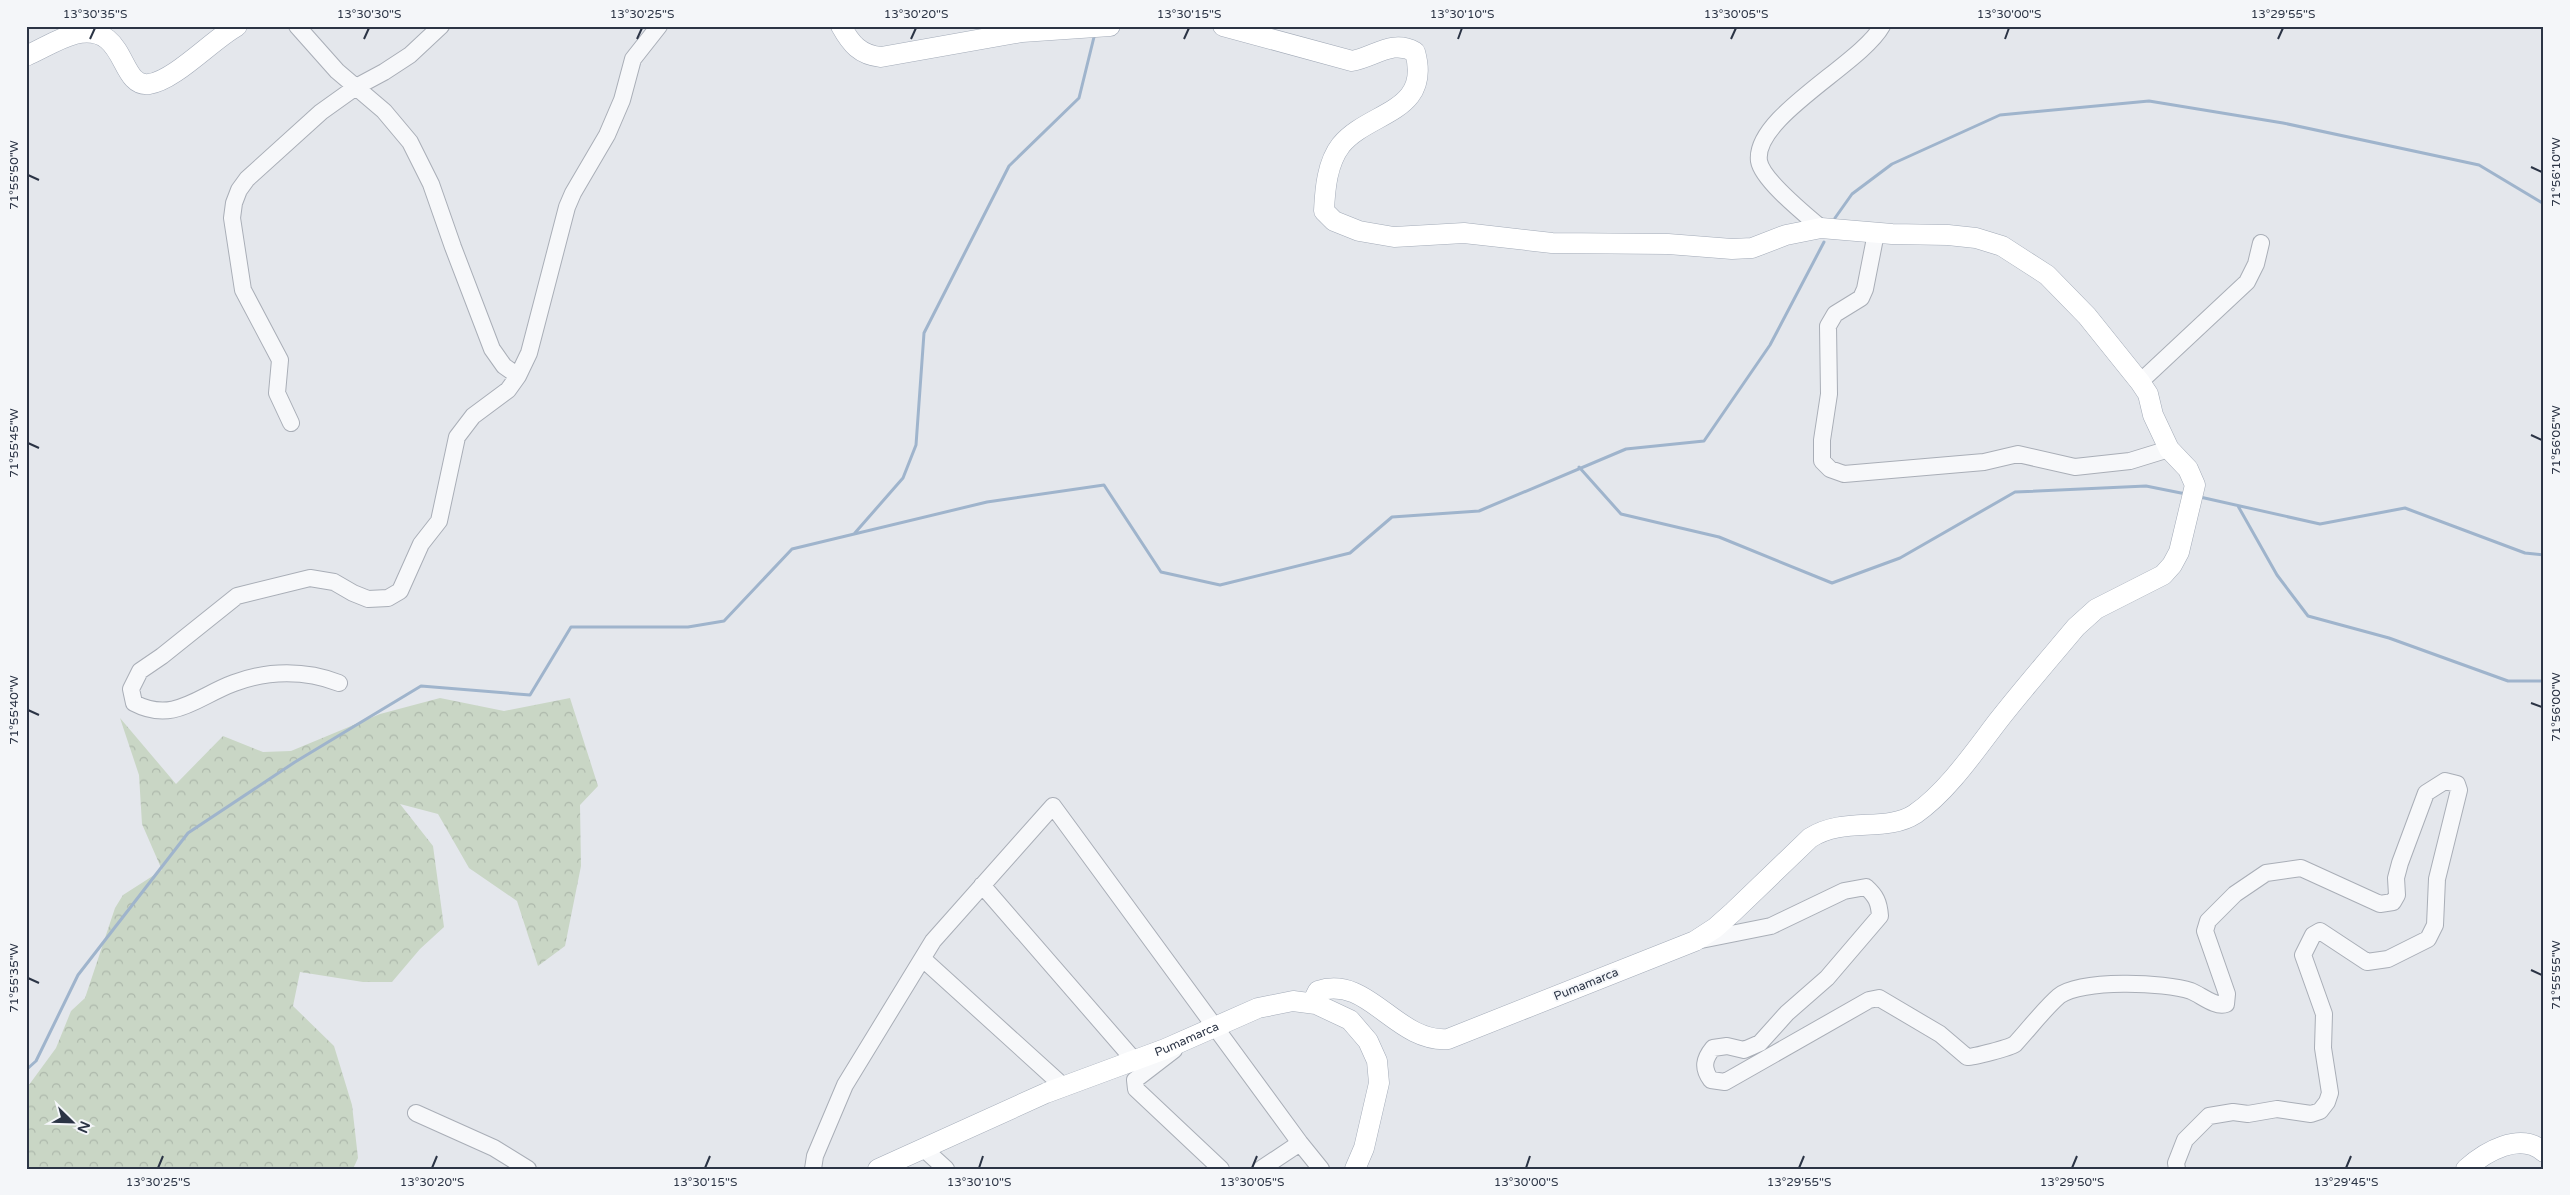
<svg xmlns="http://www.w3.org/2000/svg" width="2570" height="1195" viewBox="0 0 2570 1195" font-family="'Varela Round',sans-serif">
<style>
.forest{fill:url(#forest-crowns)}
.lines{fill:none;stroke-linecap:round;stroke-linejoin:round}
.stream{stroke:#9fb4cc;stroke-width:3}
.minor-casing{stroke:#a9aeb7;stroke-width:18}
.major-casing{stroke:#a3abb8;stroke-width:21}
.minor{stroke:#f7f8fa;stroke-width:16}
.major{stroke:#fff;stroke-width:20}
.ticks{fill:none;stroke:#2b3445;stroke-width:2}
.labels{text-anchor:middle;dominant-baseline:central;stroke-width:4;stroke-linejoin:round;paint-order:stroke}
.street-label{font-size:12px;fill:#2b3445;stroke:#f4f6f9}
.neatline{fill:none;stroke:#2b3445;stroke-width:2}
.ticks-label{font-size:12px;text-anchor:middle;fill:#2b3445}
</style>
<defs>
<pattern id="forest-crowns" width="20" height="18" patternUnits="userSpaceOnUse" patternTransform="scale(1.25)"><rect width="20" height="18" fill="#c9d6c5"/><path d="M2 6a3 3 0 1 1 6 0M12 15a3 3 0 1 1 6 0" fill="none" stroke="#adb8ab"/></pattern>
</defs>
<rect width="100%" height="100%" fill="#e4e7ec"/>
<path class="forest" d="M 440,698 L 504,711 L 570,698 L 598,786 L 580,805 L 581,866 L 565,946 L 538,966 L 517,901 L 469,868 L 438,814 L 400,804 L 433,846 L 444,927 L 420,949 L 392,982 L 363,982 L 300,972 L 293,1006 L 334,1046 L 352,1105 L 358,1158 L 353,1169 L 26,1169 L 26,1089 L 56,1048 L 71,1011 L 85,998 L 115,908 L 123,895 L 162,870 L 142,824 L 139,775 L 120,718 L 176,784 L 223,736 L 263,752 L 291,751 L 380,714 Z"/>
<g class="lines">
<path class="stream" d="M 1835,218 L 1852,194 L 1892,164 L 2000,115 L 2149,101 L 2283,123 L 2479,165 L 2544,204
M 1579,467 L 1621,514 L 1719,537 L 1832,583 L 1900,558 L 2015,492 L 2146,486 L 2186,494
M 2200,497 L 2320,524 L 2405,508 L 2525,553 L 2544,555
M 2238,506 L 2277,575 L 2308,616 L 2389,638 L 2508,681 L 2544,681
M 854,534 L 903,478 L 916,445 L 924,333 L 1009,166 L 1079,98 L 1094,37
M 26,1070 L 36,1061 L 78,975 L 188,833 L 295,762 L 421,686 L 530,695 L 571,627 L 688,627 L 724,621 L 792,549 L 987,502 L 1104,485 L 1161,572 L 1220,585 L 1350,553 L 1392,517 L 1479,511 L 1626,449 L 1704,441 L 1770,345 L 1824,242"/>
<defs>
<path id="minor" d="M 297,26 L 337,71 L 384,111 L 410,142 L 431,184 L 453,247 L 492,349 L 504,366 L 518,376
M 1821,228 C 1806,215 1762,180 1759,161 C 1753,117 1861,64 1882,26
M 1876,233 L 1865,289 L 1861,298 L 1835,314 L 1828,326 L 1829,394 L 1822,440 L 1822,461 L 1830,469 L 1844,474 L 1984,462 L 2018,454 L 2075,467 L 2130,461 L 2169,449
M 2140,382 L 2247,282 L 2256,264 L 2261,243
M 291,423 L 277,393 L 280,360 L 243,290 L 232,218 L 234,203 L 239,190 L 247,179 L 321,112 L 356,87 L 384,72 L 410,55 L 441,26
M 339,683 C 306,670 268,670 234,683 C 198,696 174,724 134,703 L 131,689 L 140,671 L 162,656 L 237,596 L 310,578 L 334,582 L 353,593 L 368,599 L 388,598 L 400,591 L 421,544 L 439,521 L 457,437 L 473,416 L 508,390 L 518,376 L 529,353 L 567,207 L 573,193 L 607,135 L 622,100 L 633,59 L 659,26
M 982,885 L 1134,1060
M 1701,940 L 1771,926 L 1844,891 L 1866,887 C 1876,896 1879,902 1880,916 L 1827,978 L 1787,1013 L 1760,1043 L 1744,1050 L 1727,1046 L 1713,1048 C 1704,1059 1702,1068 1711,1080 L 1725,1082 L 1869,1000 L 1879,998 L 1940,1034 L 1967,1057 C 1974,1057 2009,1048 2015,1044 C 2029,1029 2043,1010 2059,996 C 2081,979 2165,982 2191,991 C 2201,995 2216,1008 2226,1004 L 2227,994 L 2205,931 L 2208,921 L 2235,894 L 2266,873 L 2301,868 L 2380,904 L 2393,902 L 2397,895 L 2396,878 L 2400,863 L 2426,793 L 2445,781 L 2457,784 L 2459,790 L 2437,879 L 2435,925 L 2428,939 L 2388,959 L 2367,962 L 2320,931 L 2313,935 L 2303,955 L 2324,1014 L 2323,1048 L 2330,1093 L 2327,1102 L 2320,1111 L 2311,1114 L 2277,1109 L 2248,1114 L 2233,1112 L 2209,1116 L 2185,1140 L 2176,1163 L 2177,1169
M 923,959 L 1063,1086
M 1174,1050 L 1135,1080 L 1136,1089 L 1221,1169
M 416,1113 L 494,1148 L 528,1169
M 923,1148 L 946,1169
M 813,1169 L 815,1156 L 845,1085 L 933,941 L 1053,806 L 1300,1143 L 1321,1169
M 1261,1169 L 1300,1143"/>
<g id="major">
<path d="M 841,26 C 851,44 860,55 881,57 L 1022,32 L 1110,26"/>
<path d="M 1223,26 L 1352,61 C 1375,57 1392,39 1415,52 C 1432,113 1369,111 1341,145 C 1327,163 1325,189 1324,211 L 1334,221 L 1359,231 L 1394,237 L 1464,233 L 1552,243 L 1668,244 L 1732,249 L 1752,248 L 1786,235 L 1821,228 L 1892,234 L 1948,235 L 1976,238 L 2002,246 L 2047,275 L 2087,316 L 2140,382 L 2148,394 L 2153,415 L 2169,449 L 2188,469 L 2195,485 L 2179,552 L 2172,565 L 2163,575 L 2096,609 L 2076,627 C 2050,658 2023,689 1998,721 C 1975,751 1947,792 1915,814 C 1886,833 1844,816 1810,838 L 1733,912 L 1715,928 L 1695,941 L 1448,1039 C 1396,1043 1368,974 1318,991 L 1312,1003"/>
<path d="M 26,56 C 42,49 59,38 75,34 C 128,22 118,88 149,84 C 174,81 212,40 237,26"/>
<path id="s1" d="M 878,1169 L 1046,1093 L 1165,1049 L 1258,1008 L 1293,1001 L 1316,1004 L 1350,1020 L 1368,1041 L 1377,1061 L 1379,1083 L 1364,1148 L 1355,1169"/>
<path d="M 2466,1169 C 2485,1152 2520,1131 2544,1152"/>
</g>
</defs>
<use href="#minor" class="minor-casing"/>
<use href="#major" class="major-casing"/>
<use href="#minor" class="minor"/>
<use href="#major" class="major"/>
</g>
<path class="ticks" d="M 90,39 L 95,28M 364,39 L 369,28M 637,39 L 642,28M 911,39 L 916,28M 1184,39 L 1189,28M 1458,39 L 1462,28M 1731,39 L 1736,28M 2005,39 L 2009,28M 2278,39 L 2283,28M 2531,167 L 2542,172M 28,175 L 39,180M 2531,435 L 2542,440M 28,443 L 39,448M 2531,703 L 2542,707M 28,710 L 39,715M 2531,970 L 2542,975M 28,978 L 39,983M 158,1168 L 163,1156M 432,1168 L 437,1156M 705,1168 L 710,1156M 979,1168 L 983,1156M 1252,1168 L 1257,1156M 1526,1168 L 1530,1156M 1799,1168 L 1804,1156M 2072,1168 L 2077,1156M 2346,1168 L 2351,1156"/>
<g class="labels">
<g class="street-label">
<text transform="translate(1586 984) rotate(-22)">Pumamarca</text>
<text stroke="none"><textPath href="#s1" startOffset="335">Pumamarca</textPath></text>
</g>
</g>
<rect width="2570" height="1195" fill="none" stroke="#f4f6f9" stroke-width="55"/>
<g transform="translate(72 1122) rotate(113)" stroke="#f4f6f9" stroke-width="4" paint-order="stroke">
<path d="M0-4L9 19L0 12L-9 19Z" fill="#2b3445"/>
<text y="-8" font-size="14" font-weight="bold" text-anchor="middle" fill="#2b3445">N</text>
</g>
<rect x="28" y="28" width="2514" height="1140" class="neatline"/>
<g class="ticks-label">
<text x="95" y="18">13°30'35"S</text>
<text x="369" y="18">13°30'30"S</text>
<text x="642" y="18">13°30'25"S</text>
<text x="916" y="18">13°30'20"S</text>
<text x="1189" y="18">13°30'15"S</text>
<text x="1462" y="18">13°30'10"S</text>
<text x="1736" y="18">13°30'05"S</text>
<text x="2009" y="18">13°30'00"S</text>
<text x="2283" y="18">13°29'55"S</text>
<text transform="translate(2556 172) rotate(-90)" y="4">71°56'10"W</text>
<text transform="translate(14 175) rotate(-90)" y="4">71°55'50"W</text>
<text transform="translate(2556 440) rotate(-90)" y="4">71°56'05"W</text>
<text transform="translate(14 443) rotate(-90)" y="4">71°55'45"W</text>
<text transform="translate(2556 707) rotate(-90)" y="4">71°56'00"W</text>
<text transform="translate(14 710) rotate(-90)" y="4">71°55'40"W</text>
<text transform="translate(2556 975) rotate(-90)" y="4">71°55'55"W</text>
<text transform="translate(14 978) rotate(-90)" y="4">71°55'35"W</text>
<text x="158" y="1186">13°30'25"S</text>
<text x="432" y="1186">13°30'20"S</text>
<text x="705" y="1186">13°30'15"S</text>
<text x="979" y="1186">13°30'10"S</text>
<text x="1252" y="1186">13°30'05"S</text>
<text x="1526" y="1186">13°30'00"S</text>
<text x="1799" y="1186">13°29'55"S</text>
<text x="2072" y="1186">13°29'50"S</text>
<text x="2346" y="1186">13°29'45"S</text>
</g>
</svg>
